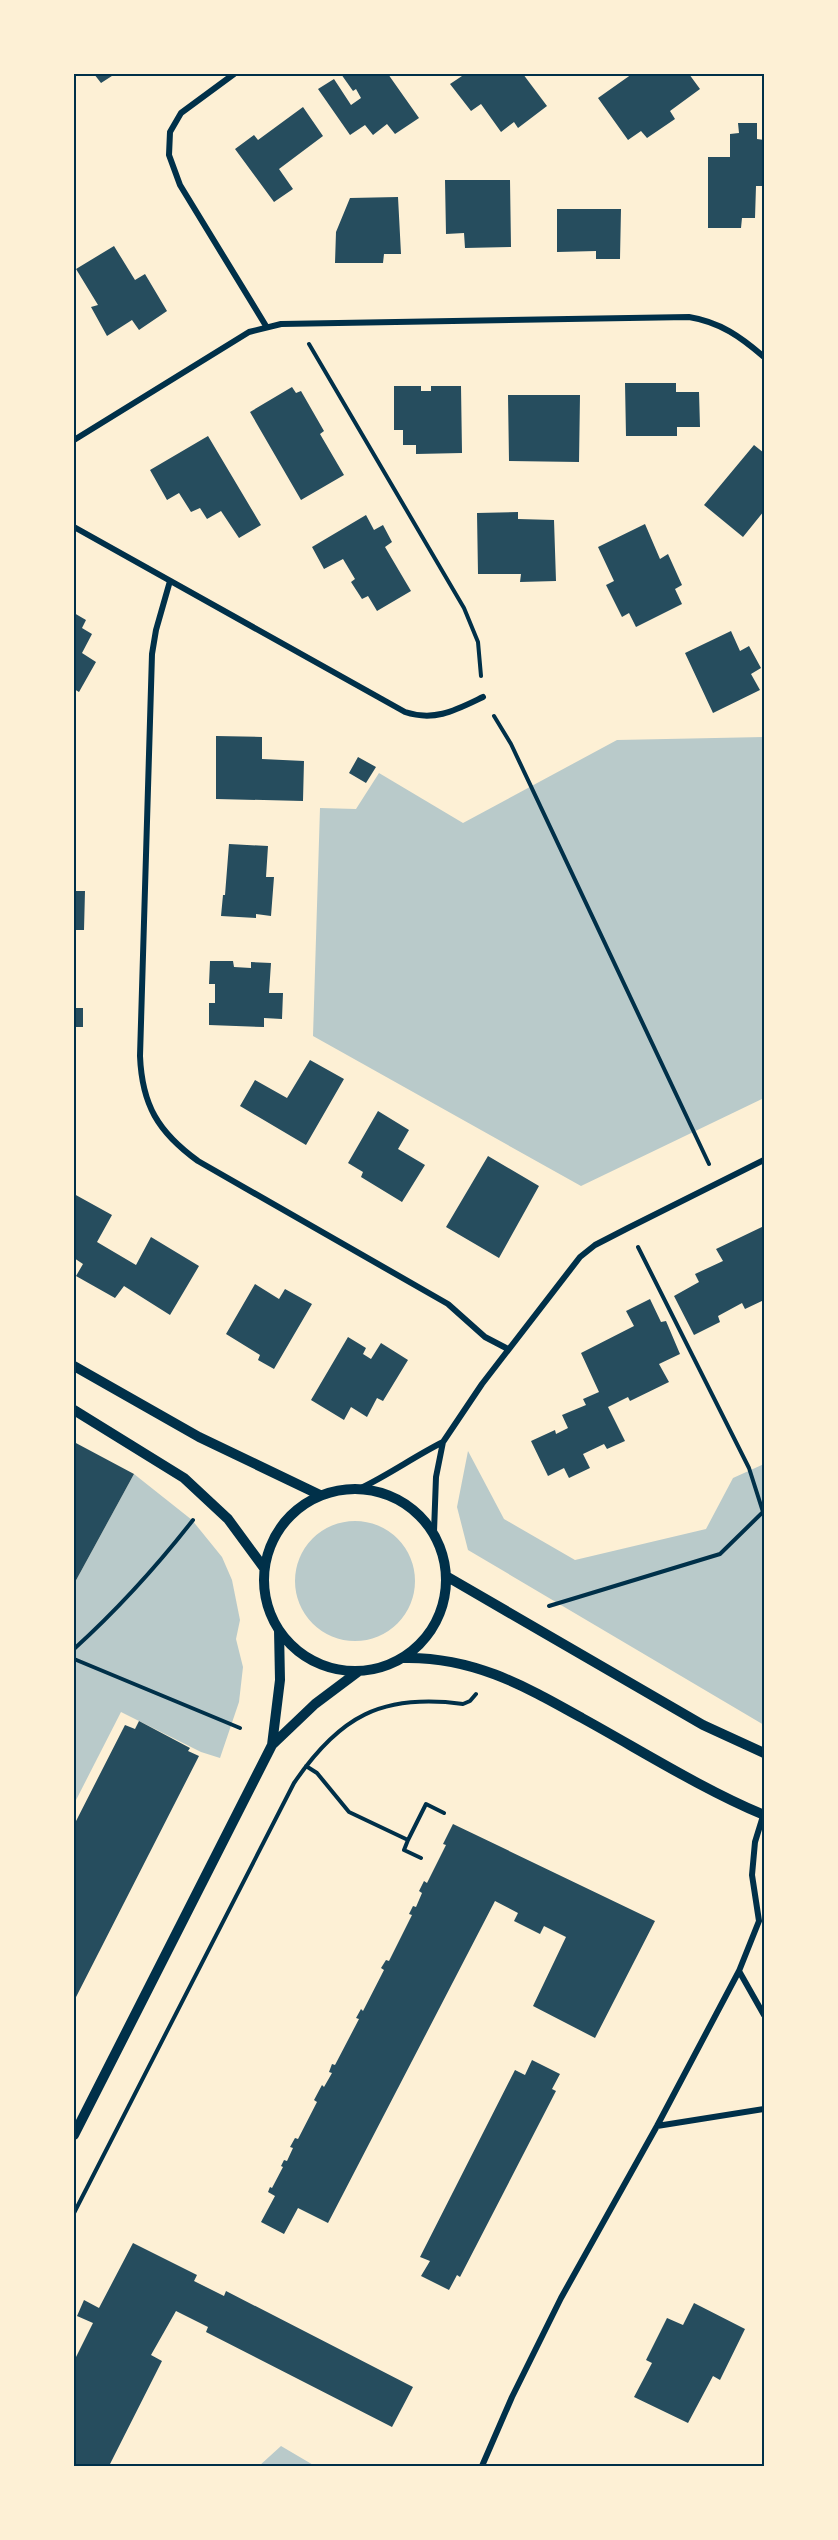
<svg xmlns="http://www.w3.org/2000/svg" width="838" height="2540" viewBox="0 0 838 2540" font-family="Raleway,sans-serif">
<style>
.green{fill:#b9caca}
.building{fill:#264d5e}
.lines{fill:none;stroke-linecap:round;stroke-linejoin:round}
.path{stroke:#003049;stroke-width:4}
.minor{stroke:#003049;stroke-width:6}
.tertiary{stroke:#003049;stroke-width:10}
.neatline{fill:none;stroke:#003049;stroke-width:2}
</style>
<rect width="100%" height="100%" fill="#fdf0d5"/>
<path class="green" d="M 764,737 L 764,1098 L 581,1186 L 313,1036 L 320,808 L 356,809 L 379,773 L 463,823 L 617,740 Z
M 468,1451 L 504,1519 L 575,1560 L 706,1529 L 733,1478 L 764,1464 L 764,1725 L 468,1550 L 457,1507 Z
M 134,1474 L 192,1520 L 222,1557 L 232,1580 L 240,1620 L 236,1639 L 243,1667 L 239,1702 L 220,1758 L 201,1752 L 121,1712 L 74,1804 L 74,1584 Z
M295 1581a60 60 0 1 1 120 0a60 60 0 1 1-120 0Z
M 281,2446 L 315,2466 L 259,2466 Z"/>
<path class="building" d="M 94,74 L 115,74 L 101,83 Z
M 341,74 L 388,74 L 419,118 L 395,134 L 387,124 L 373,135 L 365,125 L 350,135 L 318,89 L 334,79 L 351,105 L 361,98 L 356,89 L 353,91 Z
M 465,74 L 523,74 L 547,106 L 518,128 L 514,122 L 501,132 L 481,104 L 471,111 L 450,84 Z
M 632,74 L 689,74 L 700,89 L 670,111 L 675,119 L 647,138 L 641,131 L 628,140 L 598,98 Z
M 303,107 L 323,136 L 279,169 L 293,189 L 274,202 L 235,149 L 254,135 L 258,140 Z
M 738,123 L 757,123 L 757,139 L 764,140 L 764,186 L 756,186 L 755,218 L 742,218 L 741,228 L 708,228 L 708,157 L 730,157 L 730,134 L 739,133 Z
M 445,180 L 510,180 L 511,247 L 465,248 L 464,233 L 446,234 Z
M 398,197 L 401,254 L 384,254 L 383,263 L 335,263 L 336,232 L 350,198 Z
M 557,209 L 621,209 L 620,259 L 596,259 L 596,251 L 557,252 Z
M 114,246 L 135,280 L 145,274 L 167,311 L 139,330 L 132,320 L 107,336 L 91,307 L 98,305 L 76,269 Z
M 625,383 L 676,383 L 676,392 L 699,392 L 700,427 L 677,427 L 677,436 L 626,436 Z
M 394,386 L 421,386 L 421,391 L 431,391 L 431,386 L 461,386 L 462,453 L 416,454 L 416,445 L 403,445 L 403,430 L 394,430 Z
M 292,387 L 296,393 L 301,391 L 324,431 L 320,434 L 344,475 L 301,500 L 250,412 Z
M 508,395 L 580,395 L 579,462 L 509,461 Z
M 208,436 L 261,525 L 239,538 L 221,511 L 207,519 L 200,508 L 191,512 L 179,493 L 167,500 L 150,470 Z
M 754,445 L 764,453 L 764,511 L 743,537 L 704,505 Z
M 518,512 L 518,519 L 554,520 L 556,581 L 520,582 L 521,574 L 478,574 L 477,513 Z
M 366,515 L 374,530 L 383,525 L 392,542 L 385,547 L 411,591 L 377,611 L 368,596 L 362,599 L 351,582 L 355,579 L 343,559 L 324,569 L 312,547 Z
M 645,524 L 660,559 L 668,554 L 682,585 L 675,589 L 682,604 L 636,627 L 629,613 L 622,617 L 606,585 L 614,581 L 598,547 Z
M 74,613 L 86,620 L 82,628 L 92,634 L 82,653 L 96,662 L 79,692 L 74,689 Z
M 731,631 L 740,651 L 749,646 L 761,668 L 751,674 L 760,690 L 713,713 L 685,653 Z
M 216,736 L 262,737 L 262,759 L 304,761 L 303,801 L 216,799 Z
M 358,757 L 376,767 L 366,783 L 349,773 Z
M 229,844 L 268,846 L 266,877 L 274,877 L 271,916 L 256,914 L 256,918 L 221,916 L 223,895 L 225,895 Z
M 74,891 L 85,891 L 84,930 L 74,930 Z
M 210,961 L 233,961 L 234,967 L 251,968 L 251,962 L 271,963 L 269,993 L 283,993 L 282,1019 L 264,1018 L 264,1027 L 209,1025 L 209,1003 L 215,1003 L 215,984 L 209,984 Z
M 74,1008 L 83,1008 L 83,1027 L 74,1027 Z
M 310,1060 L 344,1079 L 306,1145 L 240,1106 L 255,1080 L 287,1098 Z
M 378,1111 L 409,1130 L 398,1149 L 425,1165 L 402,1202 L 361,1177 L 363,1172 L 348,1163 Z
M 488,1156 L 539,1186 L 499,1258 L 446,1227 Z
M 74,1194 L 112,1215 L 97,1242 L 136,1265 L 151,1237 L 199,1266 L 170,1315 L 124,1286 L 115,1298 L 76,1276 L 83,1264 L 74,1258 Z
M 764,1226 L 764,1300 L 745,1309 L 742,1303 L 718,1316 L 720,1322 L 694,1335 L 674,1296 L 699,1282 L 695,1274 L 723,1261 L 716,1249 Z
M 255,1284 L 279,1299 L 285,1289 L 312,1304 L 274,1369 L 258,1360 L 260,1355 L 226,1334 Z
M 650,1299 L 661,1322 L 666,1321 L 680,1354 L 659,1364 L 669,1382 L 630,1401 L 628,1397 L 608,1407 L 625,1441 L 607,1449 L 604,1444 L 583,1454 L 590,1468 L 569,1478 L 564,1468 L 548,1476 L 531,1441 L 555,1430 L 556,1434 L 568,1428 L 562,1415 L 586,1405 L 583,1399 L 599,1392 L 581,1353 L 634,1326 L 626,1311 Z
M 348,1337 L 366,1348 L 363,1354 L 371,1359 L 381,1343 L 408,1360 L 383,1401 L 377,1398 L 367,1417 L 351,1407 L 344,1420 L 311,1400 Z
M 74,1442 L 134,1474 L 74,1584 Z
M 139,1721 L 190,1748 L 188,1751 L 199,1756 L 74,2001 L 74,1825 L 125,1725 L 135,1729 Z
M 453,1824 L 655,1921 L 595,2038 L 533,2006 L 566,1937 L 544,1926 L 540,1934 L 514,1921 L 518,1913 L 495,1901 L 328,2223 L 298,2208 L 284,2234 L 261,2222 L 275,2196 L 268,2192 L 270,2187 L 272,2188 L 283,2167 L 281,2166 L 284,2160 L 287,2161 L 293,2148 L 290,2147 L 295,2138 L 298,2139 L 317,2102 L 314,2100 L 322,2085 L 324,2087 L 332,2073 L 329,2072 L 332,2064 L 335,2065 L 359,2019 L 356,2018 L 361,2009 L 363,2011 L 384,1970 L 381,1968 L 386,1960 L 389,1961 L 412,1915 L 409,1914 L 413,1906 L 416,1907 L 422,1893 L 419,1891 L 424,1881 L 427,1883 L 446,1845 L 443,1844 Z
M 532,2060 L 560,2074 L 552,2089 L 556,2091 L 460,2277 L 457,2275 L 449,2290 L 421,2276 L 430,2261 L 420,2257 L 515,2070 L 525,2075 Z
M 133,2243 L 197,2275 L 194,2281 L 224,2296 L 226,2291 L 413,2387 L 392,2427 L 206,2332 L 208,2327 L 176,2311 L 151,2355 L 162,2361 L 109,2466 L 74,2466 L 74,2361 L 93,2323 L 77,2316 L 84,2300 L 99,2308 Z
M 694,2303 L 745,2329 L 720,2380 L 713,2376 L 688,2423 L 634,2397 L 652,2363 L 646,2360 L 667,2318 L 683,2325 Z"/>
<g class="lines">
<path class="path" d="M 309,344 L 464,608 L 478,642 L 481,676
M 494,716 L 511,744 L 709,1164
M 638,1247 L 749,1468 L 763,1512
M 549,1606 L 720,1554 L 764,1511
M 74,1649 C 117,1610 157,1566 193,1520
M 74,1659 L 240,1728
M 306,1766 L 317,1773 L 349,1812 L 408,1840 L 404,1850 L 421,1858
M 408,1840 L 426,1804 L 444,1813
M 74,2213 L 294,1783 C 339,1717 381,1693 463,1704 L 470,1701 L 476,1694"/>
<path class="minor" d="M 234,74 L 181,113 L 170,132 L 169,155 L 180,185 L 266,326
M 74,440 L 249,332 L 281,324 L 689,317 C 720,322 741,337 764,357
M 74,527 L 405,712 C 435,722 456,710 483,697
M 170,581 L 156,630 L 152,654 L 140,1056 C 142,1105 158,1132 198,1161 L 448,1304 L 485,1337 L 508,1349
M 361,1488 C 390,1474 415,1456 443,1442
M 434,1532 L 436,1477 L 443,1442 L 482,1384 L 580,1257 L 595,1245 L 628,1228 L 764,1160
M 739,1971 L 764,2015
M 657,2126 L 764,2109
M 482,2466 L 512,2397 L 561,2298 L 657,2126 L 739,1971 L 759,1921 L 752,1875 L 755,1842 L 764,1813"/>
<path class="tertiary" d="M 74,1366 L 199,1437 L 320,1495
M 74,1410 L 184,1478 L 228,1519 L 264,1568
M264 1580a91 91 0 1 1 182 0a91 91 0 1 1-182 0Z
M 446,1576 L 703,1725 L 764,1753
M 402,1658 C 472,1656 523,1685 582,1718 C 642,1751 702,1789 764,1815
M 272,1745 L 280,1680 L 279,1630
M 74,2135 L 272,1745 L 315,1704 L 359,1671"/>
</g>
<rect width="838" height="2540" fill="none" stroke="#fdf0d5" stroke-width="150"/>
<rect x="75" y="75" width="688" height="2390" class="neatline"/>
</svg>
